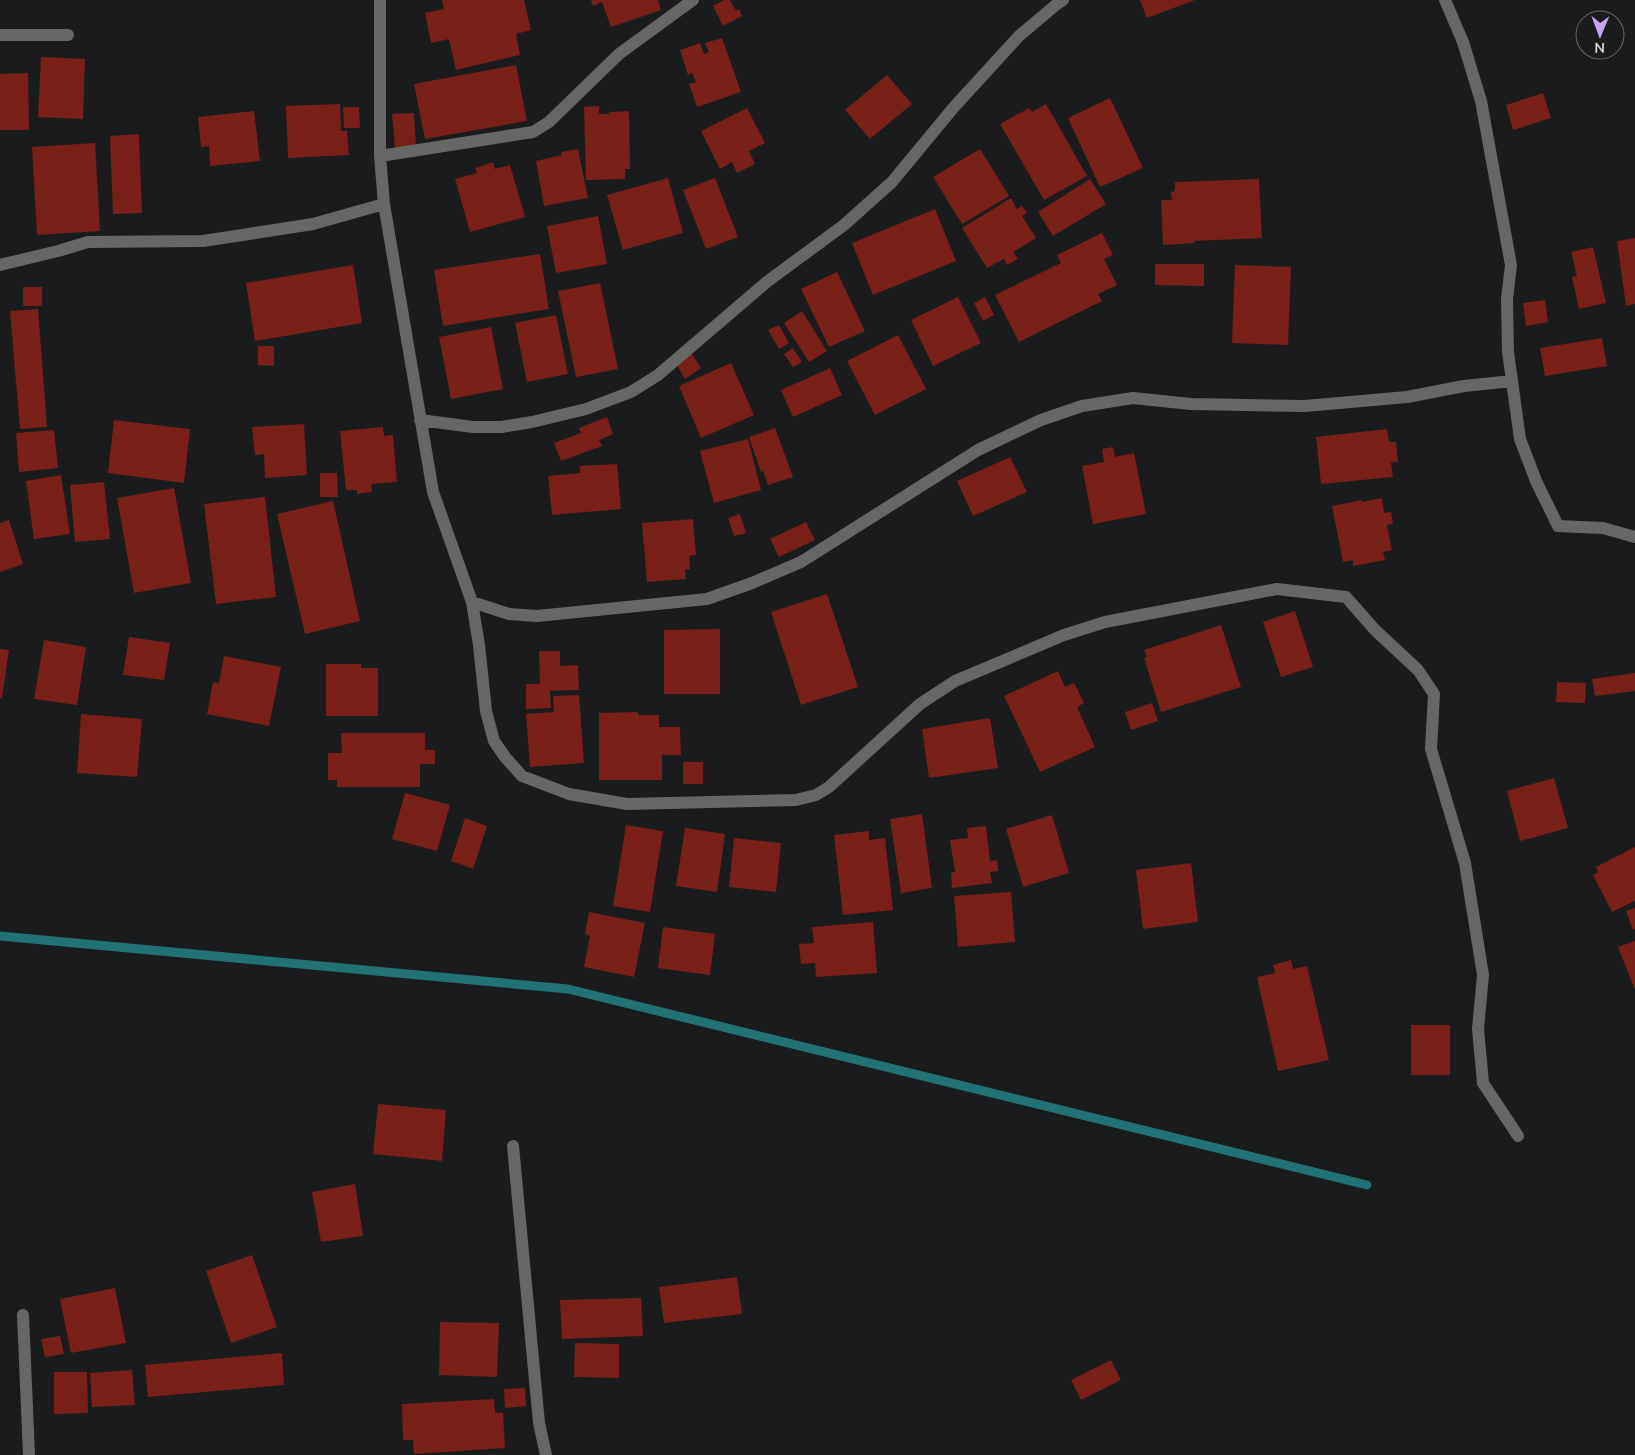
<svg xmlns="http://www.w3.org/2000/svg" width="1635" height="1455" viewBox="0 0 1635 1455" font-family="'Nunito Sans',sans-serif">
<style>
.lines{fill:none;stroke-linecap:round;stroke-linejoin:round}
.stream{stroke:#227275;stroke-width:9}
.building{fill:#781f17}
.minor{stroke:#666664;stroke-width:12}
</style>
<rect width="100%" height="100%" fill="#1a1b1d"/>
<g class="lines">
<path class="stream" d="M 0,936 L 568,989 L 1367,1185"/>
</g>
<path class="building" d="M 442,0 L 524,0 L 531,30 L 516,34 L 520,55 L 456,70 L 449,39 L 431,43 L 425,13 L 444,9 Z
M 591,0 L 658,0 L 661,10 L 611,27 L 602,2 L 593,6 Z
M 724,0 L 730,0 L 736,11 L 739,9 L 742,16 L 723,26 L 713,6 Z
M 1140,0 L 1195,0 L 1147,18 Z
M 722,38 L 741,92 L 697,107 L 689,84 L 696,82 L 692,73 L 688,75 L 680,50 L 700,43 L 704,54 L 709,52 L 705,43 Z
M 41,57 L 85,59 L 83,119 L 38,117 Z
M 516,65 L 527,121 L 425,139 L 414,84 Z
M 28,73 L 29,130 L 0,130 L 0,74 Z
M 887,75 L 912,104 L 870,139 L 845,110 Z
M 1543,93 L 1551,118 L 1513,130 L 1506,105 Z
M 1110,98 L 1143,168 L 1100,187 L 1068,118 Z
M 340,104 L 341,131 L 347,131 L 349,155 L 288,158 L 286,106 Z
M 1046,104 L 1087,176 L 1044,200 L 1000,124 L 1029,108 L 1032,112 Z
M 599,106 L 599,114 L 609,114 L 609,112 L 629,111 L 630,169 L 625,169 L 625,179 L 586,180 L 584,107 Z
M 343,107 L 359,107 L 360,128 L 344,128 Z
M 747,108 L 765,143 L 749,151 L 755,164 L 737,173 L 732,162 L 720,169 L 701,131 Z
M 254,111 L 260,161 L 210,166 L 209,146 L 201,147 L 198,117 Z
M 414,113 L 416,146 L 395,148 L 392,114 Z
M 139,134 L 142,213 L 113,214 L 110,136 Z
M 95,143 L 100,231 L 37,235 L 32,147 Z
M 578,149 L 588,198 L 544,206 L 536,161 L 562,155 L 561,152 Z
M 980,149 L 1009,196 L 962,224 L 933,177 Z
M 493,162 L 495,169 L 510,165 L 525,217 L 470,232 L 455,179 L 477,173 L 475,168 Z
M 668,178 L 683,233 L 623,250 L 607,195 Z
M 715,178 L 738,237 L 706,249 L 683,190 Z
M 1090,179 L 1106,204 L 1053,236 L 1038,212 Z
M 1259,179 L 1262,238 L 1194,241 L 1194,243 L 1163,245 L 1161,200 L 1172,200 L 1171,192 L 1175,191 L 1175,182 Z
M 1011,198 L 1017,209 L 1022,206 L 1027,213 L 1022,216 L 1036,238 L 1013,252 L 1018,259 L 1007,265 L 1004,259 L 987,268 L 962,228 Z
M 935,209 L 956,261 L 873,295 L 852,243 Z
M 598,216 L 607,264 L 556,273 L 547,226 Z
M 1102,233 L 1113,255 L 1104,259 L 1117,285 L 1098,294 L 1102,301 L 1019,342 L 995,295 L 1061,263 L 1057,255 Z
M 1635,238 L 1635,304 L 1626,306 L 1617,241 Z
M 1593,247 L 1606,303 L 1579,309 L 1572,277 L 1577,276 L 1571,252 Z
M 540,254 L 549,309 L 443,326 L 434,270 Z
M 1155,264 L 1204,264 L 1204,286 L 1155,285 Z
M 353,265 L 362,323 L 255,341 L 246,283 Z
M 1235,265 L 1291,267 L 1288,345 L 1232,343 Z
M 837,272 L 865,331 L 829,347 L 801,289 Z
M 600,283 L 618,369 L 576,377 L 558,291 Z
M 23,287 L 42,287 L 42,306 L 23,306 Z
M 958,297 L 981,343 L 933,366 L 911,320 Z
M 985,297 L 994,315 L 983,321 L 974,303 Z
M 1545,300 L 1548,322 L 1526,326 L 1523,303 Z
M 38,309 L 47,427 L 20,429 L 10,311 Z
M 802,311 L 827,351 L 809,362 L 784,323 Z
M 556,315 L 568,374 L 527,382 L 515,323 Z
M 779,325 L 789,343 L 779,349 L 768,330 Z
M 491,327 L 503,389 L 451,399 L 439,337 Z
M 898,335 L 926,389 L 875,415 L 847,361 Z
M 1602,338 L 1607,366 L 1545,376 L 1540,348 Z
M 258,346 L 274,346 L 274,366 L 258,365 Z
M 793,348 L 802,362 L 793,367 L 784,354 Z
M 691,353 L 701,368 L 685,379 L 676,363 Z
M 731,363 L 754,415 L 701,438 L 679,386 Z
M 830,368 L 842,395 L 793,417 L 781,390 Z
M 607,417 L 613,434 L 599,440 L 602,446 L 561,461 L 554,443 L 581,433 L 579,428 Z
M 114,420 L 190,429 L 184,483 L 108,473 Z
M 304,424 L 307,475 L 265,478 L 264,454 L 255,455 L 252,427 Z
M 383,427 L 384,436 L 393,435 L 397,482 L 371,484 L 372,492 L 357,494 L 357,490 L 346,490 L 340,431 Z
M 775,428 L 793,477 L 768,485 L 763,471 L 761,472 L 749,437 Z
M 1387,429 L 1389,442 L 1396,442 L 1398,462 L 1391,462 L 1393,477 L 1321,484 L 1316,437 Z
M 54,430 L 58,468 L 19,472 L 16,433 Z
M 748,439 L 761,490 L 714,503 L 700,451 Z
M 1113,447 L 1115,457 L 1134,453 L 1146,514 L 1093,524 L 1082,466 L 1104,462 L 1102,449 Z
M 1010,457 L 1027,492 L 973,516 L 957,481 Z
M 617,464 L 621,509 L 552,515 L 548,476 L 580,473 L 580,466 Z
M 320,473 L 337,473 L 338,497 L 320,497 Z
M 61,475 L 70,534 L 34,539 L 26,481 Z
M 104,482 L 110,539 L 75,542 L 70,485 Z
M 174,488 L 191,583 L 134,593 L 117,498 Z
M 265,497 L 276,597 L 216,604 L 204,504 Z
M 1382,498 L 1384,513 L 1391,512 L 1393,524 L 1387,525 L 1392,550 L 1383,552 L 1385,560 L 1353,566 L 1353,560 L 1343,562 L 1332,506 L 1362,500 L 1362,502 Z
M 333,501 L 360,621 L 305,634 L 277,514 Z
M 740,514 L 746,533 L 734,536 L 728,518 Z
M 693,519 L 696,555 L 689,556 L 690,569 L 685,570 L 686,579 L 647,582 L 642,523 Z
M 9,520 L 23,564 L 0,572 L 0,523 Z
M 806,522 L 815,540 L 779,557 L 770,539 Z
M 827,594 L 858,687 L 801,705 L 771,612 Z
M 1295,611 L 1313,667 L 1281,677 L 1263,622 Z
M 1221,625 L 1241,687 L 1161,712 L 1144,658 L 1147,657 L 1144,650 Z
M 720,629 L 720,694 L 664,694 L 664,630 Z
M 129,637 L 170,643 L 164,680 L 123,675 Z
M 44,640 L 86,647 L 77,705 L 34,699 Z
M 0,649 L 9,650 L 2,698 L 0,698 Z
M 539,651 L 560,651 L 560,666 L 578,665 L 579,690 L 550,691 L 551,708 L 526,709 L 526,684 L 540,684 Z
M 224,656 L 281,667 L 269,726 L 207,714 L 213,682 L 219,683 Z
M 326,664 L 361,664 L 361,668 L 378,668 L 378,716 L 326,716 Z
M 1058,671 L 1065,687 L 1074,683 L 1084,703 L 1077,707 L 1095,747 L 1040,772 L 1004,696 Z
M 1635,673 L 1635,691 L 1595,696 L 1592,679 Z
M 1557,682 L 1586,683 L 1585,703 L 1556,702 Z
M 579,695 L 584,763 L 530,767 L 526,714 L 554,712 L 553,696 Z
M 1152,703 L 1158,721 L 1131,730 L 1125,712 Z
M 638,712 L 638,715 L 659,715 L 659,727 L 680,727 L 681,755 L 662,755 L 662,780 L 599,780 L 599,713 Z
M 81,714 L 142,719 L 137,777 L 77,773 Z
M 990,718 L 998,768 L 929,778 L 922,729 Z
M 341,733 L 425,733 L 425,750 L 435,750 L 435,764 L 420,764 L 420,787 L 337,787 L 337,780 L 328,780 L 328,753 L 342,753 Z
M 683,762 L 703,762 L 703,784 L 683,784 Z
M 1554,778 L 1568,828 L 1520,841 L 1507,791 Z
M 405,793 L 450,805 L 437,851 L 392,839 Z
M 922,814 L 932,888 L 901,893 L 890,819 Z
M 1052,815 L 1069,873 L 1023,887 L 1006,829 Z
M 465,818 L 487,826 L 473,869 L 451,861 Z
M 626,825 L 663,831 L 650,912 L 613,906 Z
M 986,826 L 990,861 L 997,860 L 998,871 L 990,872 L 992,883 L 952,888 L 951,872 L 955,872 L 950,840 L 968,838 L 967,828 Z
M 685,828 L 725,834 L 717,892 L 676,886 Z
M 869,831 L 869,840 L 885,838 L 893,910 L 843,915 L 834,835 Z
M 734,838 L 781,843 L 776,892 L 729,887 Z
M 1635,847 L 1635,901 L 1612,912 L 1593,875 L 1598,873 L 1596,867 Z
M 1191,863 L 1198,922 L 1143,929 L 1136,870 Z
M 1011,892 L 1015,942 L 958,947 L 954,896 Z
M 1635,908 L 1635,929 L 1633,930 L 1626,911 Z
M 589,912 L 645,923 L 634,977 L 584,967 L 590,936 L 585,934 Z
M 873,922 L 877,973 L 816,977 L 815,963 L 801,964 L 799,944 L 814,943 L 812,927 Z
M 663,927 L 715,934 L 710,975 L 658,968 Z
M 1635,941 L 1635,990 L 1618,947 Z
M 1291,960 L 1293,969 L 1307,966 L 1329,1060 L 1278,1071 L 1257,977 L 1275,973 L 1273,965 Z
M 1411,1025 L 1450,1025 L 1450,1075 L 1411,1075 Z
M 378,1104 L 446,1110 L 442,1161 L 373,1154 Z
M 355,1184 L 363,1236 L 321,1242 L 312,1192 Z
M 252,1255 L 277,1327 L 231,1343 L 206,1271 Z
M 737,1277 L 742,1314 L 664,1323 L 659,1287 Z
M 115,1288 L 126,1343 L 71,1353 L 60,1299 Z
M 641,1298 L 643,1336 L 562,1339 L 560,1300 Z
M 440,1322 L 499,1323 L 497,1377 L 439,1375 Z
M 60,1336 L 64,1354 L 45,1357 L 41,1339 Z
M 575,1343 L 619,1344 L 619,1378 L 574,1377 Z
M 282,1353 L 284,1385 L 148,1397 L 145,1365 Z
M 1111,1360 L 1121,1380 L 1081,1400 L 1071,1380 Z
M 132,1370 L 135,1405 L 92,1407 L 90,1373 Z
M 54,1372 L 87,1372 L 88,1413 L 54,1414 Z
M 525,1388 L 526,1406 L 505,1408 L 504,1389 Z
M 494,1399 L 495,1413 L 503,1413 L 505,1448 L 414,1454 L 413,1440 L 403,1440 L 402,1404 Z"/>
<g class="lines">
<path class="minor" d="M 380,0 L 380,156 L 384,204 L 433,492 L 472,602 L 479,645 L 486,711 L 494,741 L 505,757 L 522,776 L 569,794 L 627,804 L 796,800 L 816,795 L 829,787 L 920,704 L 955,681 L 1064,635 L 1105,622 L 1277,589 L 1346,597 L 1375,630 L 1418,670 L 1434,694 L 1431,749 L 1465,863 L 1483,975 L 1478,1029 L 1483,1083 L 1518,1136
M 1445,0 L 1463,42 L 1481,101 L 1511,265 L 1507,299 L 1508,352 L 1520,439 L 1536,481 L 1558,526 L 1603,528 L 1635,537
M 0,35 L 68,35
M 380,156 L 533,132 L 549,122 L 619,54 L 693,0
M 0,265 L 58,251 L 88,242 L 203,241 L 313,224 L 384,204
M 420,420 L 473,427 L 501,427 L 532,422 L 586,409 L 631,392 L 658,375 L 768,281 L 844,225 L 892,182 L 954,107 L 1019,36 L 1057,4 L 1063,0
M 472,602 L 509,614 L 537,616 L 707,599 L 752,583 L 801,562 L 978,450 L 1041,420 L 1082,406 L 1133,398 L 1191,404 L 1305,406 L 1407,397 L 1464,386 L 1512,381
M 513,1146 L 539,1423 L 546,1455
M 23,1315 L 29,1455"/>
</g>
<g transform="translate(1600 35) rotate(181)"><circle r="24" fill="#1a1b1d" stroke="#666769"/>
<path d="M0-4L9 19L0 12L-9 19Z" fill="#c6a6f0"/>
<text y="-8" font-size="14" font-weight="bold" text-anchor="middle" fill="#d9dadc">N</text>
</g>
</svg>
